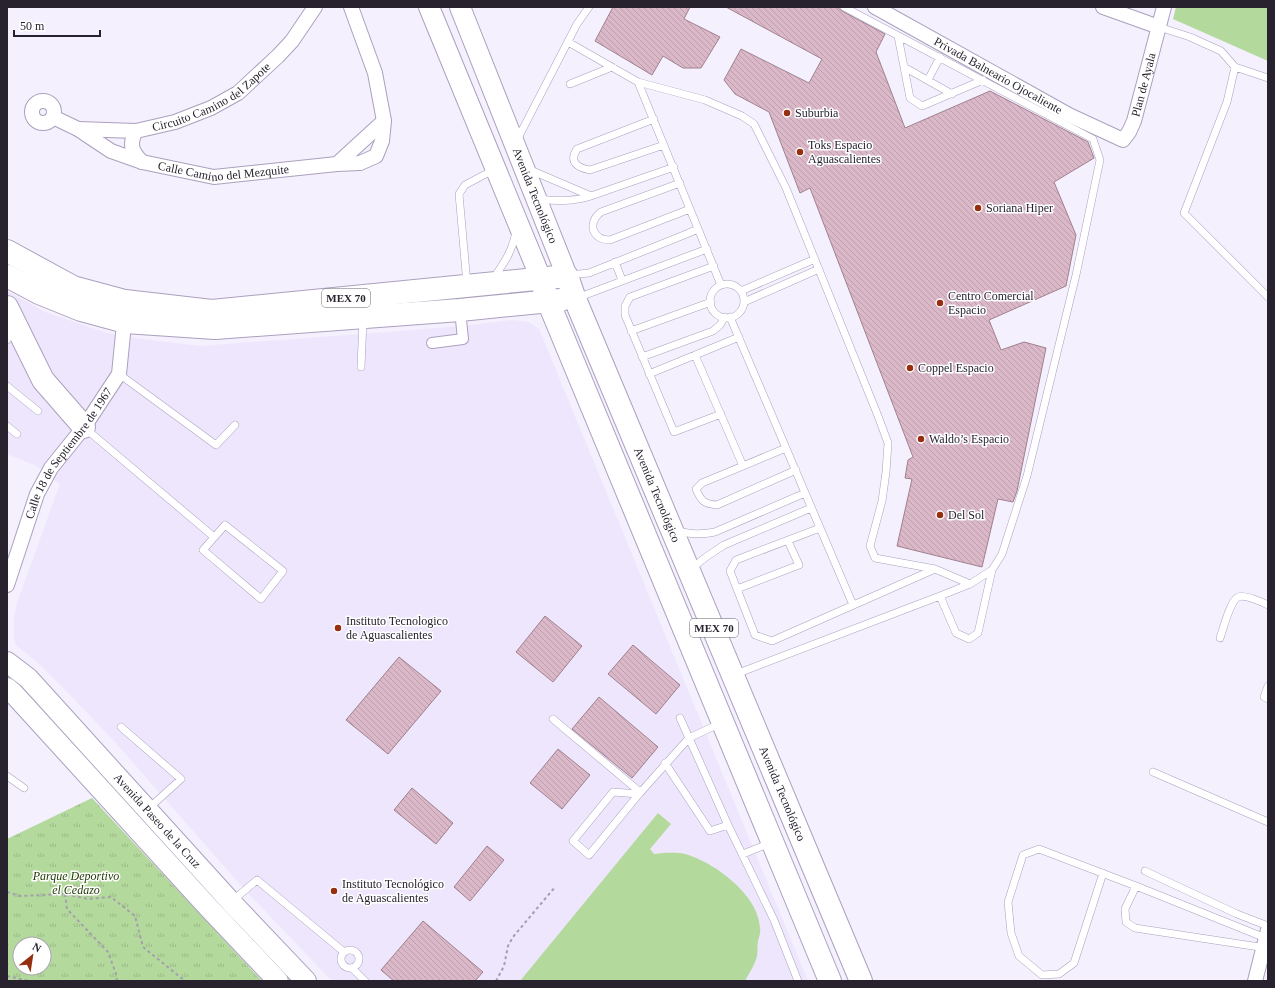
<svg xmlns="http://www.w3.org/2000/svg" width="1275" height="988" viewBox="0 0 1275 988" font-family="'Times New Roman',serif">
<style>
.built{fill:#eee6fd}
.green{fill:#b4d99c}
.park{fill:url(#park-tufts);fill-rule:evenodd}
.building{fill:url(#building-back-hatch);stroke:#a0808e}
.lines{fill:none;stroke-linecap:round;stroke-linejoin:round}
.service-casing{stroke:#aba0be;stroke-width:8}
.pedestrian-casing{stroke:#aba0be;stroke-width:12}
.minor-casing{stroke:#aba0be;stroke-width:16}
.secondary-casing{stroke:#aba0be;stroke-width:22}
.primary-casing{stroke:#aba0be;stroke-width:24}
.path{stroke:#a39fac;stroke-width:2;stroke-dasharray:3 3;stroke-linecap:butt}
.service{stroke:#fff;stroke-width:7}
.pedestrian{stroke:#fff;stroke-width:10}
.minor{stroke:#fff;stroke-width:14}
.secondary{stroke:#fff;stroke-width:20}
.primary{stroke:#fff;stroke-width:22}
.poi-dot{fill:#962e10;stroke:#fff;stroke-width:1.5}
.labels{text-anchor:middle;dominant-baseline:central;stroke-width:3;stroke-linejoin:round;paint-order:stroke}
.shield{fill:#fff;stroke:#68646d;stroke-width:1}
.shield-label{font-size:11px;font-weight:bold;fill:#27222e}
.street-label{font-size:12px;fill:#27222e;stroke:#fff}
.poi-label{font-size:12px;fill:#27222e;stroke:#fff;text-anchor:start}
.park-label{font-size:12px;font-style:italic;fill:#1b3600;stroke:#fff}
</style>
<defs>
<pattern id="park-tufts" width="24" height="20" patternUnits="userSpaceOnUse"><rect width="24" height="20" fill="#b4d99c"/><path d="M3 7l-1-3M5 7V3M7 7l1-3M15 17l-1-3M17 17v-4M19 17l1-3" fill="none" stroke="#9bba87"/></pattern>
<pattern id="building-back-hatch" width="6" height="6" patternUnits="userSpaceOnUse"><rect width="6" height="6" fill="#dbb8c8"/><path d="M-1 5l2 2M0 0l6 6M5-1l2 2" fill="none" stroke="#bc9eac"/></pattern>
</defs>
<rect width="100%" height="100%" fill="#f4f0fd"/>
<path class="built" d="M 7,291 L 45,312 L 104,332 L 134,338 L 200,346 L 362,334 L 462,326 L 513,320 L 528,322 L 539,329 L 808,981 L 332,981 L 245,890 L 114,741 L 73,698 L 38,663 L 16,645 L 14,638 L 14,618 L 18,600 L 60,484 L 37,466 L 7,454 Z"/>
<path class="green" d="M 1176,7 L 1268,7 L 1268,61 L 1173,19 Z
M 658,813 L 671,824 L 650,849 L 654,854 C 664,853 675,852 685,854 C 714,862 759,895 760,928 C 761,932 759,937 758,941 C 757,946 758,951 757,956 C 755,965 749,973 745,981 L 520,981 Z"/>
<path class="park" d="M 92,798 L 262,981 L 7,981 L 7,839 ZM 20,944 L 44,944 L 44,968 L 20,968 Z"/>
<path class="building" d="M 613,7 L 690,7 L 684,19 L 720,37 L 701,68 L 683,68 L 663,56 L 652,75 L 595,41 Z
M 726,7 L 837,7 L 842,11 L 885,34 L 876,52 L 905,128 L 990,91 L 1088,142 L 1094,158 L 1054,182 L 1076,235 L 1066,286 L 989,320 L 1001,350 L 1024,342 L 1046,348 L 1017,491 L 1013,502 L 998,499 L 982,567 L 897,546 L 912,479 L 905,478 L 908,460 L 913,457 L 810,188 L 800,193 L 769,112 L 735,94 L 724,80 L 741,49 L 809,83 L 822,59 Z
M 545,616 L 582,646 L 553,682 L 516,652 Z
M 633,645 L 680,685 L 656,714 L 608,674 Z
M 399,657 L 441,691 L 388,754 L 346,720 Z
M 599,697 L 658,747 L 632,778 L 572,729 Z
M 558,749 L 590,775 L 562,809 L 530,783 Z
M 412,788 L 453,823 L 436,844 L 394,810 Z
M 487,846 L 504,860 L 470,901 L 454,887 Z
M 423,921 L 483,972 L 475,981 L 394,981 L 381,970 Z"/>
<g class="lines">
<defs>
<path id="service" d="M 1159,27 L 1190,37 L 1221,51 L 1235,67 L 1268,78
M 898,36 L 910,98 L 922,106 L 983,80
M 568,42 L 638,82 L 705,100 L 742,116 L 754,124 L 786,188 L 878,416 L 888,443 L 886,472 L 882,501 L 870,546 L 875,558 L 935,569 L 772,641 L 755,635 L 730,571 L 736,560 L 820,528
M 904,67 L 952,94
M 1235,67 L 1227,102 L 1184,213 L 1268,297
M 928,80 L 940,57
M 638,82 L 721,285
M 570,84 L 612,67
M 654,119 L 577,149 C 568,163 579,168 590,170 L 664,145
M 517,140 L 577,24 L 589,7
M 528,169 L 591,196 L 674,167
M 680,183 L 601,212 C 587,223 592,240 610,240 L 690,209
M 538,199 C 558,201 572,202 591,196
M 615,262 L 622,280
M 714,266 L 630,297 L 625,306 L 625,315 L 674,432 L 721,414
M 569,275 L 589,273 L 684,235 L 698,229
M 493,279 C 504,263 512,252 516,232
M 467,284 L 459,194 L 465,185 L 495,169
M710 301a17 17 0 1 1 34 0a17 17 0 1 1-34 0Z
M 741,291 L 815,259
M 577,298 L 707,249
M 744,302 L 819,269
M 730,317 L 853,605
M 631,331 L 711,302
M 7,340 L 15,329
M 695,355 L 743,466
M 642,357 L 713,331 L 720,325 L 725,317
M 361,367 L 363,320
M 119,374 L 216,445 L 235,425
M 649,374 L 739,337
M 7,386 L 38,411
M 7,426 L 17,434
M 86,429 L 214,537
M 786,448 L 702,483 L 696,489 C 701,501 704,504 717,505 L 796,470
M 225,525 L 283,571 L 261,599 L 203,550 Z
M 676,531 C 691,534 700,535 715,532 L 805,493
M 691,569 L 706,557 L 724,545 L 811,508
M 935,569 L 970,584
M 737,589 L 799,565 L 788,541
M 940,596 L 956,633 L 969,639 L 978,633 L 992,570
M 1220,638 C 1223,630 1230,601 1238,597 C 1244,594 1262,602 1268,605
M 736,674 L 940,596 L 970,584 L 992,570 L 1002,554 L 1027,476 L 1076,275 L 1100,160 L 1093,139 L 844,7
M 1268,686 L 1264,697 L 1268,699
M 680,718 L 728,825 L 774,920 L 798,981
M 553,719 L 640,792
M 121,727 L 181,779 L 149,808
M 665,763 L 710,831 L 728,825
M 1153,772 L 1268,822
M 7,776 L 24,788
M 639,794 L 613,792 L 573,841 L 589,855 L 639,794 L 689,738 L 721,723
M 743,854 L 770,843
M 1145,871 L 1237,914 L 1268,926
M 1103,873 L 1074,963 L 1059,974 L 1042,975 L 1019,956 L 1011,933 L 1008,902 L 1023,855 L 1039,849 L 1136,886
M 232,901 L 257,880 L 344,952
M 1266,948 L 1135,928 L 1126,922 L 1125,909 L 1136,886 L 1268,939
M341 959a9 9 0 1 1 18 0a9 9 0 1 1-18 0Z
M 352,968 L 365,981"/>
<path id="pedestrian" d="M 432,343 L 463,339 L 460,310"/>
<g id="minor">
<path id="s1" d="M 875,7 L 1069,115 L 1123,140 L 1129,132 L 1134,121 L 1164,7"/>
<path d="M 1103,7 L 1159,27"/>
<circle cx="43" cy="112" r="11"/>
<path id="s2" d="M 53,117 L 78,129 L 111,151 L 142,162 L 214,177 L 337,164 L 360,163 L 376,156 L 382,141 L 384,121 L 375,73 L 351,7"/>
<path id="s3" d="M 78,129 L 136,131 L 175,122 L 211,108 L 238,93 L 278,56 L 292,41 L 315,7"/>
<path d="M 136,131 C 129,144 131,151 142,162"/>
<path d="M 337,164 L 384,121"/>
<path id="s4" d="M 7,585 L 37,494 L 51,468 L 84,427 L 119,374 L 125,314"/>
<path d="M 1255,981 L 1268,930"/>
</g>
<g id="secondary">
<path d="M 429,7 L 541,279"/>
<path id="s5" d="M 460,7 L 567,276"/>
<path id="s6" d="M 7,662 L 28,678 L 231,902 L 306,981"/>
<path d="M 7,688 L 13,693 L 208,907 L 278,981"/>
</g>
<g id="primary">
<path id="s7" d="M 7,251 L 73,287 L 125,301 L 212,311 L 567,276 L 575,299 L 861,981"/>
<path d="M 7,276 L 39,293 L 81,310 L 125,322 L 215,328 L 460,310 L 561,300"/>
<path d="M 541,279 L 548,301 L 830,981"/>
<path d="M 7,307 L 43,380 L 84,427"/>
</g>
</defs>
<use href="#service" class="service-casing"/>
<use href="#pedestrian" class="pedestrian-casing"/>
<use href="#minor" class="minor-casing"/>
<use href="#secondary" class="secondary-casing"/>
<use href="#primary" class="primary-casing"/>
<path class="path" d="M 7,892 L 20,896 L 65,894 L 88,899 L 111,897 L 135,916 L 143,947 L 185,981
M 65,894 L 67,909 L 108,952 L 116,974 L 117,981
M 7,976 L 29,981
M 496,981 L 504,966 L 508,946 L 513,937 L 555,887"/>
<use href="#service" class="service"/>
<use href="#pedestrian" class="pedestrian"/>
<use href="#minor" class="minor"/>
<use href="#secondary" class="secondary"/>
<use href="#primary" class="primary"/>
</g>
<g class="poi-dot">
<circle cx="787" cy="113" r="4"/>
<circle cx="800" cy="152" r="4"/>
<circle cx="978" cy="208" r="4"/>
<circle cx="940" cy="303" r="4"/>
<circle cx="910" cy="368" r="4"/>
<circle cx="921" cy="439" r="4"/>
<circle cx="940" cy="515" r="4"/>
<circle cx="338" cy="628" r="4"/>
<circle cx="334" cy="891" r="4"/>
</g>
<g class="labels">
<g class="shield">
<rect x="322" y="289" width="48" height="18" rx="3"/>
<rect x="690" y="619" width="48" height="18" rx="3"/>
</g>
<g class="shield-label">
<text x="346" y="298">MEX 70</text>
<text x="714" y="628">MEX 70</text>
</g>
<g class="street-label">
<text stroke="none"><textPath href="#s1" startOffset="141">Privada Balneario Ojocaliente</textPath></text>
<text stroke="none"><textPath href="#s1" startOffset="341">Plan de Ayala</textPath></text>
<text stroke="none"><textPath href="#s3" startOffset="142">Circuito Camino del Zapote</textPath></text>
<text stroke="none"><textPath href="#s2" startOffset="183">Calle Camino del Mezquite</textPath></text>
<text stroke="none"><textPath href="#s5" startOffset="203">Avenida Tecnológico</textPath></text>
<text stroke="none"><textPath href="#s4" startOffset="147">Calle 18 de Septiembre de 1967</textPath></text>
<text stroke="none"><textPath href="#s7" startOffset="810">Avenida Tecnológico</textPath></text>
<text stroke="none"><textPath href="#s7" startOffset="1134">Avenida Tecnológico</textPath></text>
<text stroke="none"><textPath href="#s6" startOffset="219">Avenida Paseo de la Cruz</textPath></text>
</g>
<g class="poi-label">
<text x="795" y="113">Suburbia</text>
<text x="808" y="145">Toks Espacio<tspan x="808" dy="14">Aguascalientes</tspan></text>
<text x="986" y="208">Soriana Hiper</text>
<text x="948" y="296">Centro Comercial<tspan x="948" dy="14">Espacio</tspan></text>
<text x="918" y="368">Coppel Espacio</text>
<text x="929" y="439">Waldo’s Espacio</text>
<text x="948" y="515">Del Sol</text>
<text x="346" y="621">Instituto Tecnologico<tspan x="346" dy="14">de Aguascalientes</tspan></text>
<text x="342" y="884">Instituto Tecnológico<tspan x="342" dy="14">de Aguascalientes</tspan></text>
</g>
<g class="park-label">
<text x="76" y="876">Parque Deportivo<tspan x="76" dy="14">el Cedazo</tspan></text>
</g>
</g>
<rect width="1275" height="988" fill="none" stroke="#27222e" stroke-width="16"/>
<g transform="translate(32 956) rotate(30)"><circle r="19" fill="#ffffff" stroke="#a9a7ab"/>
<path d="M0-3L7 15L0 10L-7 15Z" fill="#962e10"/>
<text y="-6" font-size="11" font-weight="bold" text-anchor="middle" fill="#27222e">N</text>
</g>
<path d="M14 30v6h86v-6" fill="none" stroke="#27222e" stroke-width="2"/>
<text x="20" y="30" font-size="12" fill="#27222e" stroke="#ffffff" stroke-width="3" paint-order="stroke">50 m</text>
</svg>
